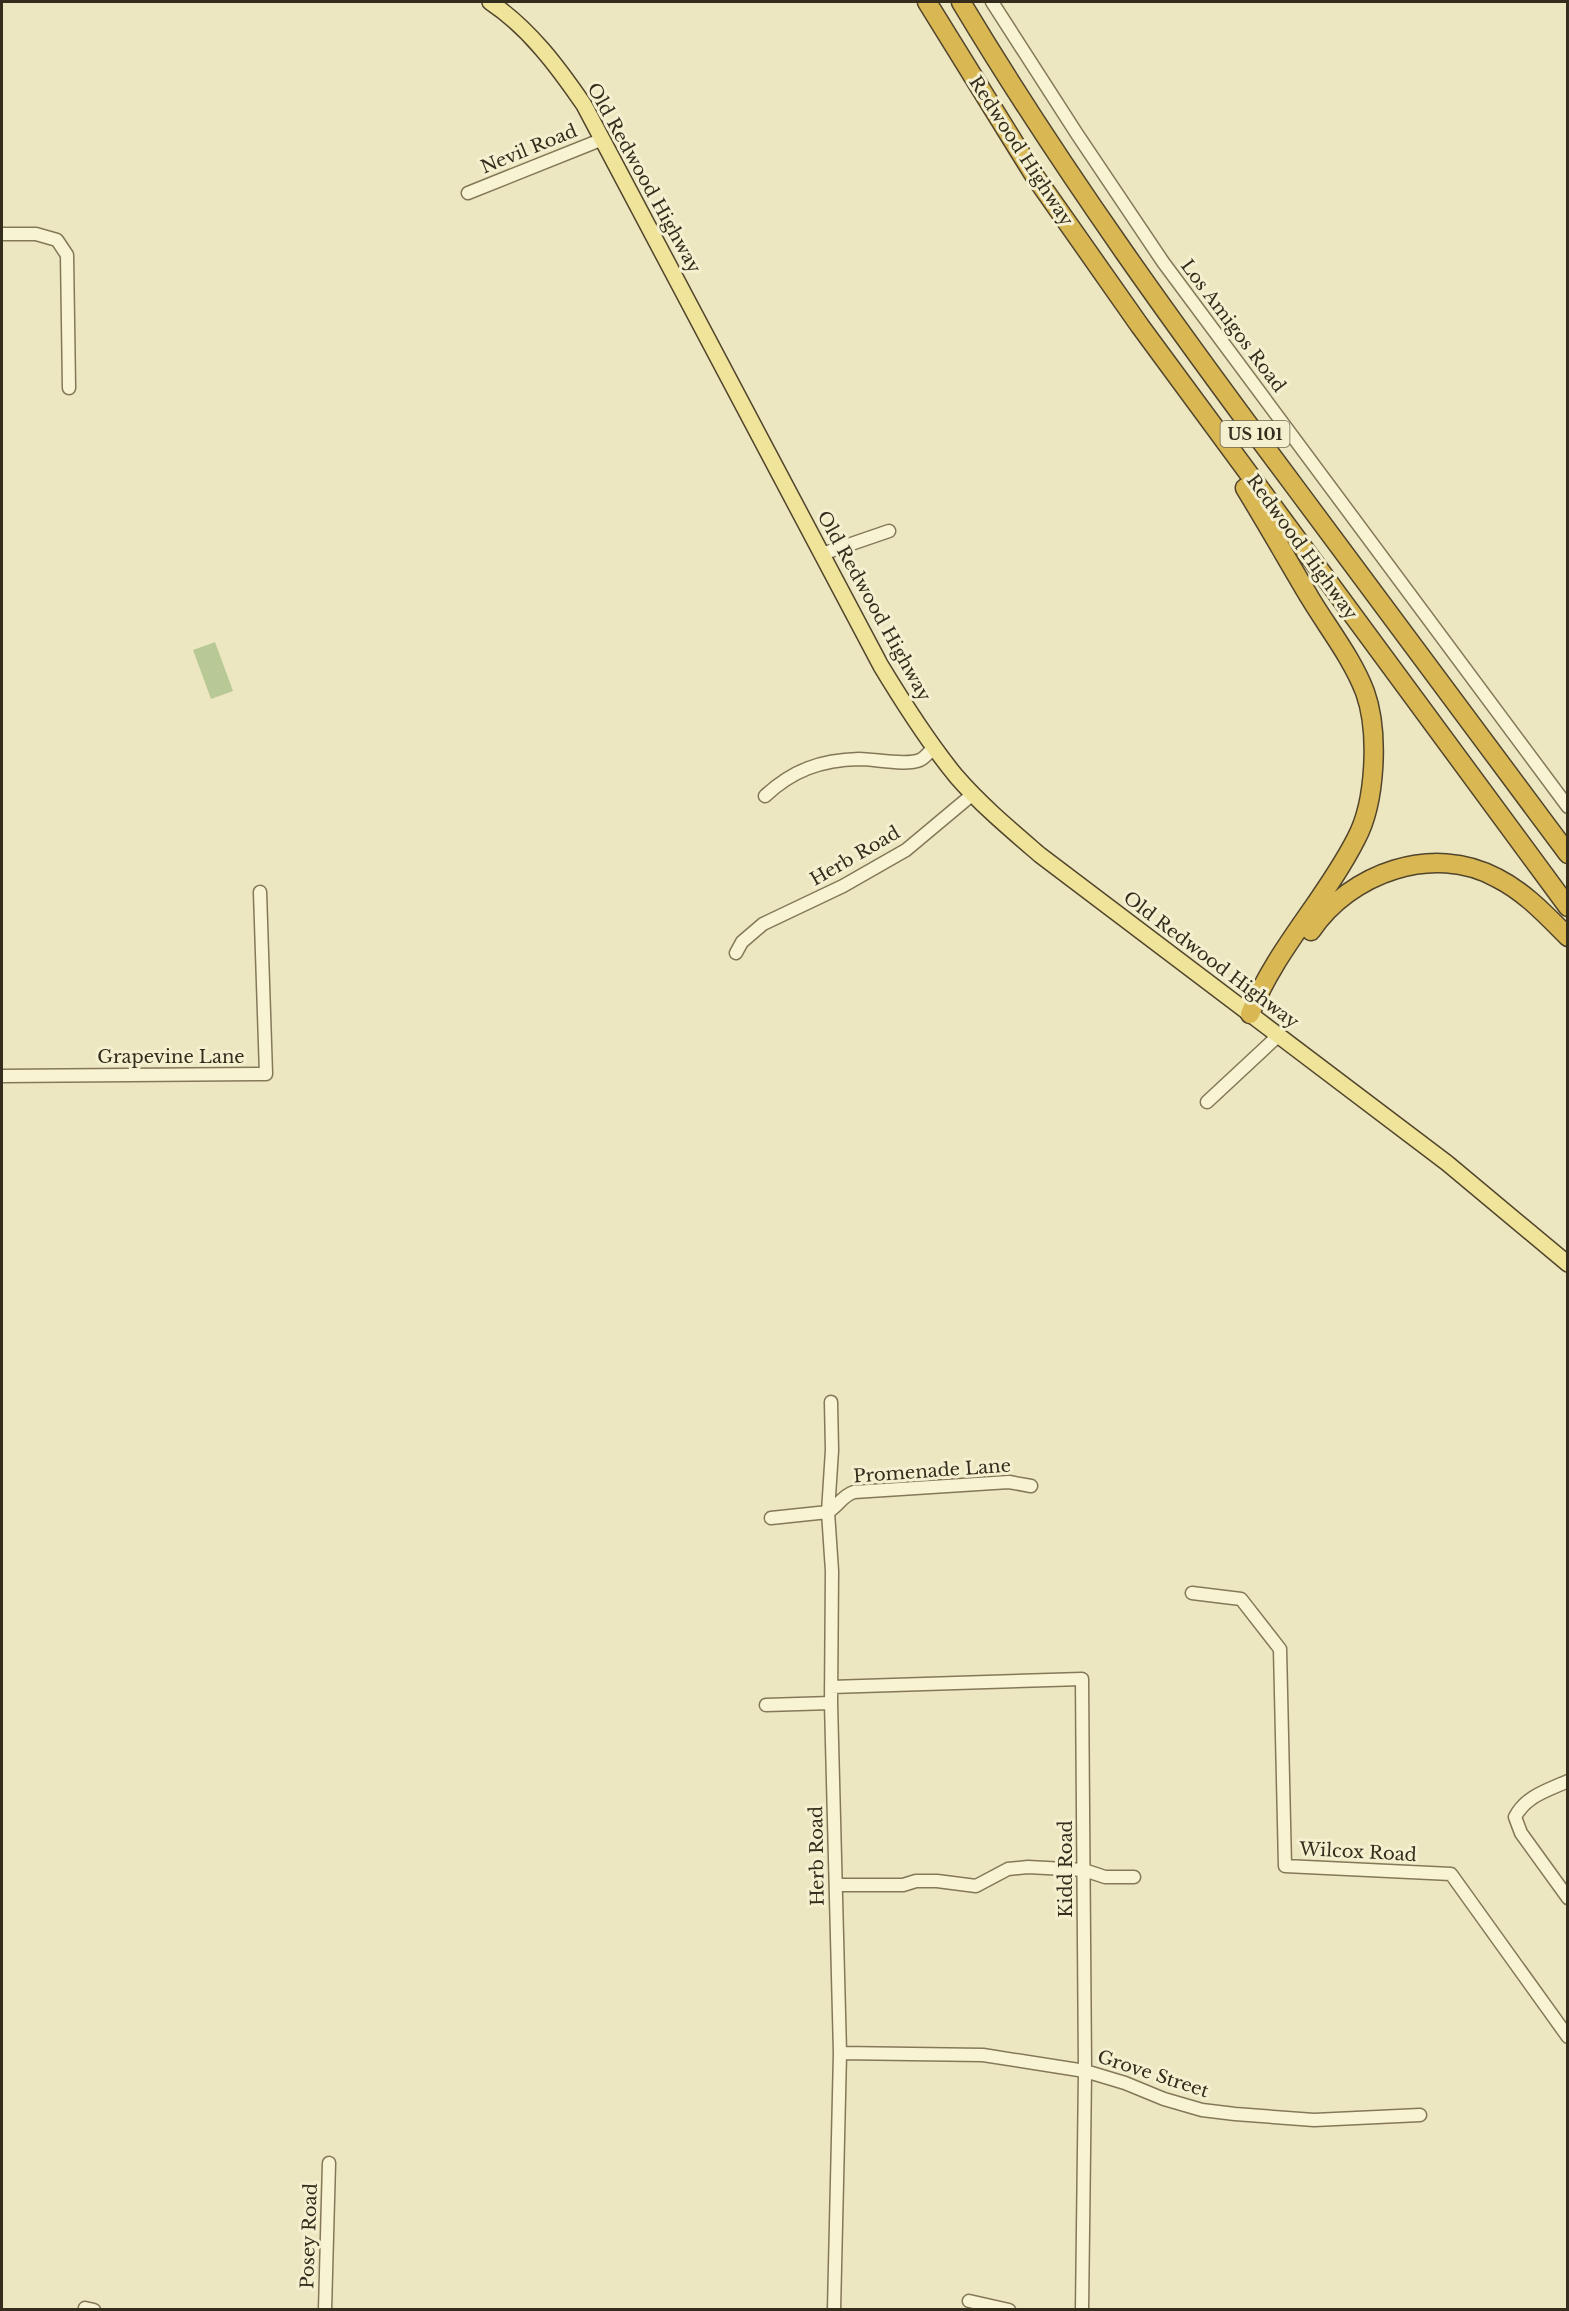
<svg xmlns="http://www.w3.org/2000/svg" width="1569" height="2311" viewBox="0 0 1569 2311" font-family="'Libre Baskerville',serif">
<style>
.green{fill:#b9c995}
.lines{fill:none;stroke-linecap:round;stroke-linejoin:round}
.minor-casing{stroke:#847859;stroke-width:15}
.major-casing{stroke:#52452d;stroke-width:18}
.highway-casing{stroke:#52452d;stroke-width:21}
.minor{stroke:#f7f3d3;stroke-width:12}
.major{stroke:#efe499;stroke-width:15}
.highway{stroke:#d9b753;stroke-width:18}
.labels{text-anchor:middle;dominant-baseline:central;stroke-width:6;stroke-linejoin:round;paint-order:stroke}
.shield{fill:#f4f0cf;stroke:#6e6852;stroke-width:1.5}
.shield-label{font-size:16px;font-weight:bold;fill:#342d1d}
.street-label{font-size:18px;fill:#342d1d;stroke:#f4f0cf}
</style>
<rect width="100%" height="100%" fill="#ece7c0"/>
<path class="green" d="M 215,642 L 233,691 L 211,699 L 193,650 Z"/>
<g class="lines">
<defs>
<path id="minor" d="M 992,2 L 1077,134 L 1163,262 L 1568,807
M 468,193 L 603,139
M 2,234 L 36,234 L 57,240 L 67,255 L 69,388
M 822,554 L 889,531
M 765,796 C 793,770 821,760 859,759 C 875,759 906,766 920,760 C 925,758 930,751 934,747
M 736,953 L 742,942 L 763,924 L 843,886 L 906,850 L 973,794
M 2,1076 L 266,1074 L 260,892
M 1207,1102 L 1279,1035
M 831,1402 L 832,1450 L 828,1512 L 832,1571 L 831,1703 L 840,2053 L 834,2310
M 771,1518 L 828,1512 C 839,1505 842,1496 854,1492 L 1009,1482 L 1031,1486
M 1192,1593 L 1241,1599 L 1280,1649 L 1285,1866 L 1451,1874 L 1568,2037
M 831,1687 L 1082,1679 L 1085,2071 L 1082,2310
M 766,1705 L 831,1703
M 1568,1781 C 1546,1791 1526,1796 1515,1817 L 1521,1833 L 1568,1898
M 836,1885 L 903,1885 L 916,1881 L 937,1881 L 976,1886 L 1008,1869 L 1028,1867 L 1084,1870 L 1105,1877 L 1134,1877
M 840,2053 L 983,2055 L 1085,2071 L 1125,2083 L 1164,2099 L 1202,2110 L 1235,2114 L 1314,2120 L 1420,2115
M 969,2301 L 1009,2310
M 85,2308 L 94,2310
M 325,2310 L 329,2163"/>
<path id="major" d="M 490,2 C 529,28 558,67 584,105 L 881,666 C 904,704 928,742 956,776 C 981,805 1011,830 1040,855 L 1447,1163 L 1568,1264"/>
<path id="highway" d="M 927,2 L 1036,178 L 1140,326 L 1568,907
M 961,2 C 1063,172 1179,332 1298,491 C 1388,612 1478,733 1568,854
M 1245,488 C 1267,524 1288,561 1310,598 C 1328,628 1352,658 1365,692 C 1379,731 1376,802 1356,839 C 1325,900 1275,950 1250,1014
M 1311,931 C 1350,873 1433,843 1497,878 C 1525,892 1546,915 1568,937"/>
</defs>
<use href="#minor" class="minor-casing"/>
<use href="#major" class="major-casing"/>
<use href="#highway" class="highway-casing"/>
<use href="#minor" class="minor"/>
<use href="#major" class="major"/>
<use href="#highway" class="highway"/>
</g>
<g class="labels">
<rect class="shield" x="1220.5" y="421" width="69" height="26" rx="4.5"/>
<g class="shield-label">
<text x="1255" y="434">US 101</text>
</g>
<g class="street-label">
<text transform="translate(529 149) rotate(-22)">Nevil Road</text>
<text transform="translate(1021 151) rotate(57)">Redwood Highway</text>
<text transform="translate(644 178) rotate(61)">Old Redwood Highway</text>
<text transform="translate(1233 326) rotate(53)">Los Amigos Road</text>
<text transform="translate(1302 547) rotate(54)">Redwood Highway</text>
<text transform="translate(874 606) rotate(61)">Old Redwood Highway</text>
<text transform="translate(855 856) rotate(-30)">Herb Road</text>
<text transform="translate(1211 960) rotate(37)">Old Redwood Highway</text>
<text x="171" y="1057">Grapevine Lane</text>
<text transform="translate(932 1471) rotate(-4)">Promenade Lane</text>
<text transform="translate(1358 1852) rotate(3)">Wilcox Road</text>
<text transform="translate(817 1856) rotate(-91)">Herb Road</text>
<text transform="translate(1066 1869) rotate(-90)">Kidd Road</text>
<text transform="translate(1153 2074) rotate(18)">Grove Street</text>
<text transform="translate(309 2236) rotate(-88)">Posey Road</text>
</g>
</g>
<rect width="1569" height="2311" fill="none" stroke="#342d1d" stroke-width="6"/>
</svg>
